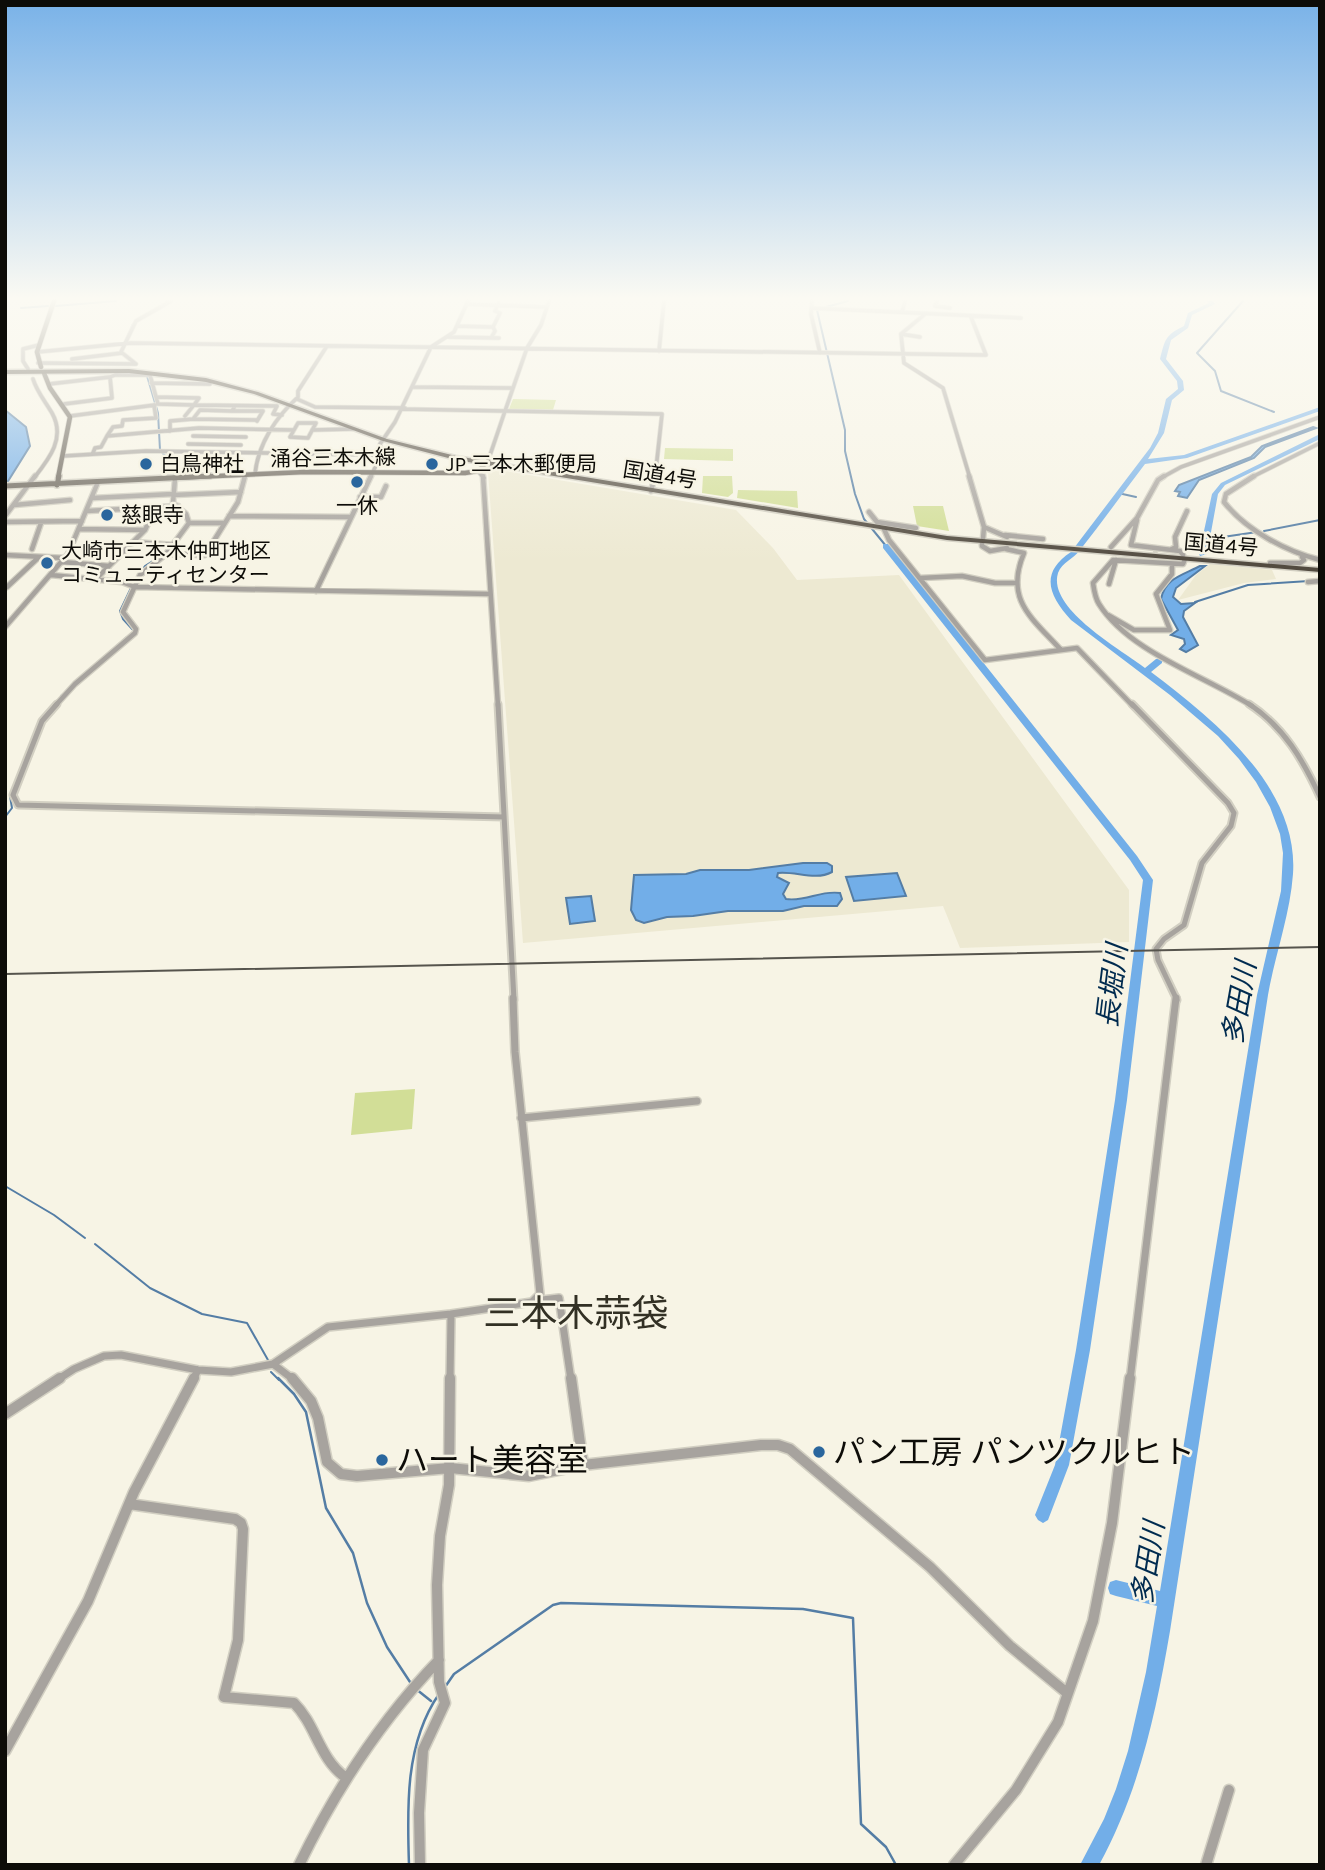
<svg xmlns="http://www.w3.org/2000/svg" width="1325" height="1870" viewBox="0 0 1325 1870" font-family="Karla,'Noto Sans JP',sans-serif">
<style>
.built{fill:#ede9d2}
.green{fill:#d2de97}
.water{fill:#72aee8;stroke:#547da5;stroke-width:2}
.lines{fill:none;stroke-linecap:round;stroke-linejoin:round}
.stream-far1{stroke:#547da5;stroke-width:2}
.stream{stroke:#547da5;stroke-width:2.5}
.river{fill:#72aee8;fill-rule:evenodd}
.minor-tunnel{stroke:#d4d1c4;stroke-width:4.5;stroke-dasharray:4.5 2.5;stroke-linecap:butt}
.minor-far4-casing{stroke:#d2cfc2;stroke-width:5}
.minor-far3-casing{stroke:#d2cfc2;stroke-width:7}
.minor-far2-casing{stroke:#d2cfc2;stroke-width:9}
.minor-far1-casing{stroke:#d2cfc2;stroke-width:10}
.minor-casing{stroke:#d2cfc2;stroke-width:13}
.major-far1-casing{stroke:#d2cfc2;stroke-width:6}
.major-casing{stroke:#d2cfc2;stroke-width:8}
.highway-casing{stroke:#d2cfc2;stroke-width:3}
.minor-far4{stroke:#a7a39e;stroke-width:3.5}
.minor-far3{stroke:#a7a39e;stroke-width:4.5}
.minor-far2{stroke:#a7a39e;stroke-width:5}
.minor-far1{stroke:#a7a39e;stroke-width:7}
.minor{stroke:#a7a39e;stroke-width:10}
.major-far1{stroke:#686258;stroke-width:4.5}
.major{stroke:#686258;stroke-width:5}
.highway{fill:#524b40;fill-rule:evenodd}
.rail{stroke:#56544d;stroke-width:2}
.poi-dot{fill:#2a669d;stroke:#f7f4e5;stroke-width:2.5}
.labels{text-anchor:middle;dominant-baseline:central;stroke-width:5;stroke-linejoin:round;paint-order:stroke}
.far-street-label{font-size:21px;fill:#0d0c08;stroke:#f7f4e5}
.far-poi-label{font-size:21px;fill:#0d0c08;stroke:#f7f4e5;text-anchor:start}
.water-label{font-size:28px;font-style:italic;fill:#002b4f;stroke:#f7f4e5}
.near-poi-label{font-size:32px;fill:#0d0c08;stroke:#f7f4e5;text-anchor:start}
.near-quarter-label{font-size:37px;fill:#323024;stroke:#f7f4e5}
</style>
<rect width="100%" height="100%" fill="#f7f4e5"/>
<path class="built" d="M 493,469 L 736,510 L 773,548 L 797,580 L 899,575 L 1129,890 L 1129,942 L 960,948 L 943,906 L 523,943 L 488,472 Z
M 1210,564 L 1272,570 L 1276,579 L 1244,583 L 1178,600 L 1196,575 Z"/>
<path class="green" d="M 513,399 L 556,400 L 553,410 L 509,409 Z
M 665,448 L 733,449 L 733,461 L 664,459 Z
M 703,476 L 732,476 L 733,493 L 728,497 L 702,493 Z
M 738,490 L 797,491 L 798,508 L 737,498 Z
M 913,506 L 943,506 L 949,531 L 917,526 Z
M 415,1089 L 412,1129 L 351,1135 L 355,1093 Z"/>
<path class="water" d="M 5,410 L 26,427 L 30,446 L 5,486 Z
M 1313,427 L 1316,428 L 1265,447 L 1254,458 L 1199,480 L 1187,498 L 1178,496 L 1180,492 L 1175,491 L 1179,485 L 1251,457 L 1262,446 Z
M 1200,566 L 1205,566 L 1176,588 L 1173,597 L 1181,604 L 1195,603 L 1184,611 L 1183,617 L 1198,645 L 1186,652 L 1180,649 L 1185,644 L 1184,639 L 1171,635 L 1178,630 L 1161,599 C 1165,578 1183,575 1200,566 Z
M 803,863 L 827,863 L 832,866 L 832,872 C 815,881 796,871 778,873 L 777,877 L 789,883 L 783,894 L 786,899 C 806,902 820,890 840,893 L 842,899 L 837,906 L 804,906 L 783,911 L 728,911 L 693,916 L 667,917 L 644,923 L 636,920 L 631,910 L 634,875 L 686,874 L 700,870 L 749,870 Z
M 897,873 L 906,896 L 854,901 L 846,877 Z
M 591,896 L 595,921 L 570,924 L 566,898 Z"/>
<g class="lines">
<path class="stream-far1" d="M 1243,301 L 1197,353 L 1215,371 L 1221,391 L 1274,412
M 55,306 L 116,301
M 826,307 L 848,301
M 21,308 L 48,306
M 817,310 L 845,430 L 845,451 L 855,494 L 864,519 L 886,546
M 120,353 L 133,324
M 147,376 L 158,413 L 160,450 L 174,466 L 175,475
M 1118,493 L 1136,497
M 1264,531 L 1320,520
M 1205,537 L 1210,537
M 1216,538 L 1257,532
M 134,582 L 145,566 L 156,559
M 131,588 L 120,611 L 123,619 L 134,631
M 1195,602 L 1248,585 L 1309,581
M 61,696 L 127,637
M 31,742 L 39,721
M 5,817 L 12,808 L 10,796
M 5,1186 L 54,1215 L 85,1238
M 95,1244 L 150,1288 L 202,1314 L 247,1323 L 268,1360
M 271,1372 L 279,1380"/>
<path class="stream" d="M 278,1378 L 294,1394 L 306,1412 L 326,1508 L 353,1553 L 367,1603 L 387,1647 L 412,1685
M 445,1687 L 454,1674 L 553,1605 L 561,1603 L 803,1609 L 853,1618 L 861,1824 L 886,1847 L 896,1865
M 416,1689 L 431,1701
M 409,1865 C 407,1807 405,1743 439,1694"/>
<path class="river" d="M 1207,301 L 1213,301 L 1215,304 L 1192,315 L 1188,328 L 1171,340 L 1166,359 L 1183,381 L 1184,390 L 1172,400 L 1164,433 L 1148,459 L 1184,455 L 1320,407 L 1320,411 L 1187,458 L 1145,464 C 1123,493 1102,522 1080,550 C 1074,559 1062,562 1058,573 C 1047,609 1122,650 1145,668 L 1156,659 L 1162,659 L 1162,663 L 1151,672 C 1213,719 1299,787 1293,874 C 1290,915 1275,955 1268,995 L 1170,1631 C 1156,1713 1139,1792 1099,1865 L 1080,1865 L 1104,1819 L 1116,1789 L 1128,1751 L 1146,1672 L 1157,1606 L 1116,1596 L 1110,1594 L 1108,1588 L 1110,1582 L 1116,1580 L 1160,1591 L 1257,995 L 1281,891 L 1283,853 L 1280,834 L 1270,807 L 1256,782 L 1239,759 L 1218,736 L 1170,695 L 1071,620 C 1049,596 1039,573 1071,552 L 1150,448 L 1158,433 L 1166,399 L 1178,389 L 1177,381 L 1160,359 C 1165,340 1165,335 1184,326 L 1188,313 L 1209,303 Z
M 1320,434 L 1320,439 L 1225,485 L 1218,494 L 1207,554 L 1200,556 L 1199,554 L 1212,494 L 1221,483 Z
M 883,544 L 889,544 L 1137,856 L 1153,880 L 1127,1100 L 1090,1350 L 1069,1465 L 1048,1520 L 1043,1523 L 1038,1520 L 1035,1515 L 1055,1465 L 1076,1350 L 1115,1100 L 1143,880 L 1130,860 L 883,548 Z"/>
<path class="minor-tunnel" d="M 1155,550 L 1157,560"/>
<defs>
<path id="minor-far4" d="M 812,301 L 811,314 L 820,353
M 937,301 L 935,306 L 950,308
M 467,304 L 546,307
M 811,308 L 1021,318
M 902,312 L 905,301
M 925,314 L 901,334 L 904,363 L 943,388 L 970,478
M 457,326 L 493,327 L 495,331 L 491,338
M 493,327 L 500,313 L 495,311 L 498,303
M 901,334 L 920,337
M 449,337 L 499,338
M 659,351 L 664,301
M 37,352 L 131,343 L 986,355 L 971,317
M 72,359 L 122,353
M 38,363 L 136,364 L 121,352 L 136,321 L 171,301
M 28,369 L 23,361 L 23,349 L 39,345
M 33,379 C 37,392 45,401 52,413 C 66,438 49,459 34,478
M 151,383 L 210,384
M 49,384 L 110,377
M 413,387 L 513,388
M 156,397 L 199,398 L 194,405 L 158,404 Z
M 297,399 L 315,407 L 405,408
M 64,404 L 112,398 L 110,377 L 115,375 L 150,375 L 156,397
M 154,405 L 156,418 L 123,420 L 122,426 L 113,427 L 107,436 L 199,428 L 294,430
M 401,409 L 505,411 L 527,348 L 541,325 L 549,301
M 232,411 L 263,411 L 257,421
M 70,416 L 155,405
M 185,416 L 194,405 L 277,406 L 273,414 L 282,415
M 193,419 L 257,420
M 298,423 L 316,423 L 308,438 L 290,437 Z
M 312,430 L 353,429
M 170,431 L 170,421 L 193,419 L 200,410 L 232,411 L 235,406
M 193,436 L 246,437
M 188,444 L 241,445
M 93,453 L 95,448 L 101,447 L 107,436
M 63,456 L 146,451 L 381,455
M 488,461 L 505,411 L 662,414 L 655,478
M 478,471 L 484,478
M 255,474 C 258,444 276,417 298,397 L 298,391 L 327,346
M 244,478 L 245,475
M 370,478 L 382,453 L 380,444 L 395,422 L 431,347 L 454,332 L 468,301
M 1161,478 L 1181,467 L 1320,417
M 1250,478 L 1320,443"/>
<path id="minor-far3" d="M 483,476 L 498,706
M 969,476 L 984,527 L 983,539
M 1254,476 L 1226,494 L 1224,502 C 1246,530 1285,551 1320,560
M 651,491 L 655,476
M 173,495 L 241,492
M 360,497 L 381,497 L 386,486
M 93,498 L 173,494
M 14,505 L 70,500
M 87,511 L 178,506
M 869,512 L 877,522 L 916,528
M 5,516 L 35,476
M 229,516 L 351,517
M 1137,520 L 1131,545 L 1180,551 L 1183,555
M 5,522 L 82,521
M 189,523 L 224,523
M 984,527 L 1007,537
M 79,529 L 145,530
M 884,529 L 889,540 L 985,660 L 1077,648 L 1133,706
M 1005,535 L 1043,539
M 133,542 L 173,545
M 982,542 L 982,546 L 990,551 L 1007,548
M 1111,547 L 1137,518 L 1158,480 L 1164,476
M 32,549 L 41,523
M 1006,549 L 1024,553 C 1004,600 1032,618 1061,650
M 1172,549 L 1176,547 L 1175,537 L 1187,511
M 166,554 L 205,555 L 238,502 L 245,476
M 5,555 L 65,558
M 1185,559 L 1183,564 L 1113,560 L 1093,583 C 1094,590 1095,598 1099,604 C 1129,652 1205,676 1252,706
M 62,562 L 109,566
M 1270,563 L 1300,563 L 1304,560 L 1302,557
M 51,575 L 122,582 L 135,587 L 490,594
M 920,578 L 962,576 L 995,583 L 1016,583
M 95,580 L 145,530 L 155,508
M 1308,582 L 1320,581
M 1109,584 L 1116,560
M 7,587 L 39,557
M 316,591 L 371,476
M 1108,615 L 1134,630 L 1170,630 L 1156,594 L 1172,574 L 1172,564
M 5,627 L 68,554 L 98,482
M 55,706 L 75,684 L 135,633 L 136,629 L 123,612 L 140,575 L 166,554 L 189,523 L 186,514 L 173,503 L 175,479"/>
<path id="minor-far2" d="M 57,704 L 42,721 L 13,795 L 18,805 L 504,817
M 498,704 L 514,1000
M 1132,704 L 1228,803 L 1234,813 L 1231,826 L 1202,863 L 1184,925 L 1164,939 L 1156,949 L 1158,960 L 1177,1000
M 1249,704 C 1284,727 1303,760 1320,797"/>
<path id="minor-far1" d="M 521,1118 L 697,1101
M 534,1301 L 559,1298 L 571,1380
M 273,1364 L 294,1380
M 57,1380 L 74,1369 L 104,1356 L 121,1355 L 198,1370 L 231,1372 L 273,1364 L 328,1327 L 451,1314
M 193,1380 L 198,1370
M 450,1380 L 451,1314 L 532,1302 L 540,1294 L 515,1052 L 513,998
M 1130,1380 L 1176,998"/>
<path id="minor" d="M 292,1378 L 311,1401 L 318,1418 L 327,1462 L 341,1474 L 357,1476 L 450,1468 L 529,1476 L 583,1465 L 761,1445 L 778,1445 L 790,1449 L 930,1567 L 1010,1646 L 1067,1693
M 571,1378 L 583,1465
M 5,1414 L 60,1378
M 129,1504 L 235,1519 L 241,1523 L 243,1529 L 238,1640 L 224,1697 L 294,1703 C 316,1725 319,1758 345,1777
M 5,1751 L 88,1601 L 134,1492 L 194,1378
M 299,1865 C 336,1789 380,1721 439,1660
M 420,1865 L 419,1813 L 423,1750 L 445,1703 L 439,1682 L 437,1585 L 440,1536 L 449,1485 L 450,1378
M 954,1865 L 1016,1790 L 1058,1722 L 1093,1621 L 1112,1523 L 1130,1378
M 1206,1865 L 1229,1790"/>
<path id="major-far1" d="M 41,367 L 37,352 L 54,301
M 44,373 L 50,388 L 70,417 L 58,478
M 173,478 L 306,472 L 465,473 L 478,471 L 488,461"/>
<path id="major" d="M 57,485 L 59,476
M 5,486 L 210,476"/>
<path id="highway" d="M 129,369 L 206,378 L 258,392 L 387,439 L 456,456 L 947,536 L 1320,568 L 1320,572 L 947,540 L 456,460 L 383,441 L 254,394 L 206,382 L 129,373 L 5,374 L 5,370 Z"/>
</defs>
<use href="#minor-far4" class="minor-far4-casing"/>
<use href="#minor-far3" class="minor-far3-casing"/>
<use href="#minor-far2" class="minor-far2-casing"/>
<use href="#minor-far1" class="minor-far1-casing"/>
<use href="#minor" class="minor-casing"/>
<use href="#major-far1" class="major-far1-casing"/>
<use href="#major" class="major-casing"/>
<use href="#highway" class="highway-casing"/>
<use href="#minor-far4" class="minor-far4"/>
<use href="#minor-far3" class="minor-far3"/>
<use href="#minor-far2" class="minor-far2"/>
<use href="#minor-far1" class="minor-far1"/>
<use href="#minor" class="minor"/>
<use href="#major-far1" class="major-far1"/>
<use href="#major" class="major"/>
<use href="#highway" class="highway"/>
<path class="rail" d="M 5,974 L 1320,947"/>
</g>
<linearGradient id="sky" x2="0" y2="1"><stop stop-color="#79b2e8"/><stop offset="0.53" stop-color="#fbfaf3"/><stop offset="1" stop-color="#fbfaf3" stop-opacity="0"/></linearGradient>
<rect width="1325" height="563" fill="url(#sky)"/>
<g class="poi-dot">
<circle cx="146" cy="464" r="7"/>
<circle cx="432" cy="464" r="7"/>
<circle cx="357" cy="482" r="7"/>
<circle cx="107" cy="515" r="7"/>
<circle cx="47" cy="563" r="7"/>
<circle cx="819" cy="1452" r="7"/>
<circle cx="382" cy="1460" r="7"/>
</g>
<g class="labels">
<g class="far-street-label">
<text transform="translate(333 458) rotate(-1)">涌谷三本木線</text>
<text transform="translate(660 475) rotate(9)">国道4号</text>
<text transform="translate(1221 545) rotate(5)">国道4号</text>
</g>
<g class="far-poi-label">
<text x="160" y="464">白鳥神社</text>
<text x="446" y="464">JP 三本木郵便局</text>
<text x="357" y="506" text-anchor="middle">一休</text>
<text x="121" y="515">慈眼寺</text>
<text x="61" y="551">大崎市三本木仲町地区<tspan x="61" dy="24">コミュニティセンター</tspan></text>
</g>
<g class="water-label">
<text transform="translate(1112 986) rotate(-83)">長堀川</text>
<text transform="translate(1239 1003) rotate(-80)">多田川</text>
<text transform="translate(1148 1563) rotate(-81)">多田川</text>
</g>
<g class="near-poi-label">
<text x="833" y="1452">パン工房 パンツクルヒト</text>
<text x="396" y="1460">ハート美容室</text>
</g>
<g class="near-quarter-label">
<text x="576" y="1313">三本木蒜袋</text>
</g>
</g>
<rect width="1325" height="1870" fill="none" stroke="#0d0c08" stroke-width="14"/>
</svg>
